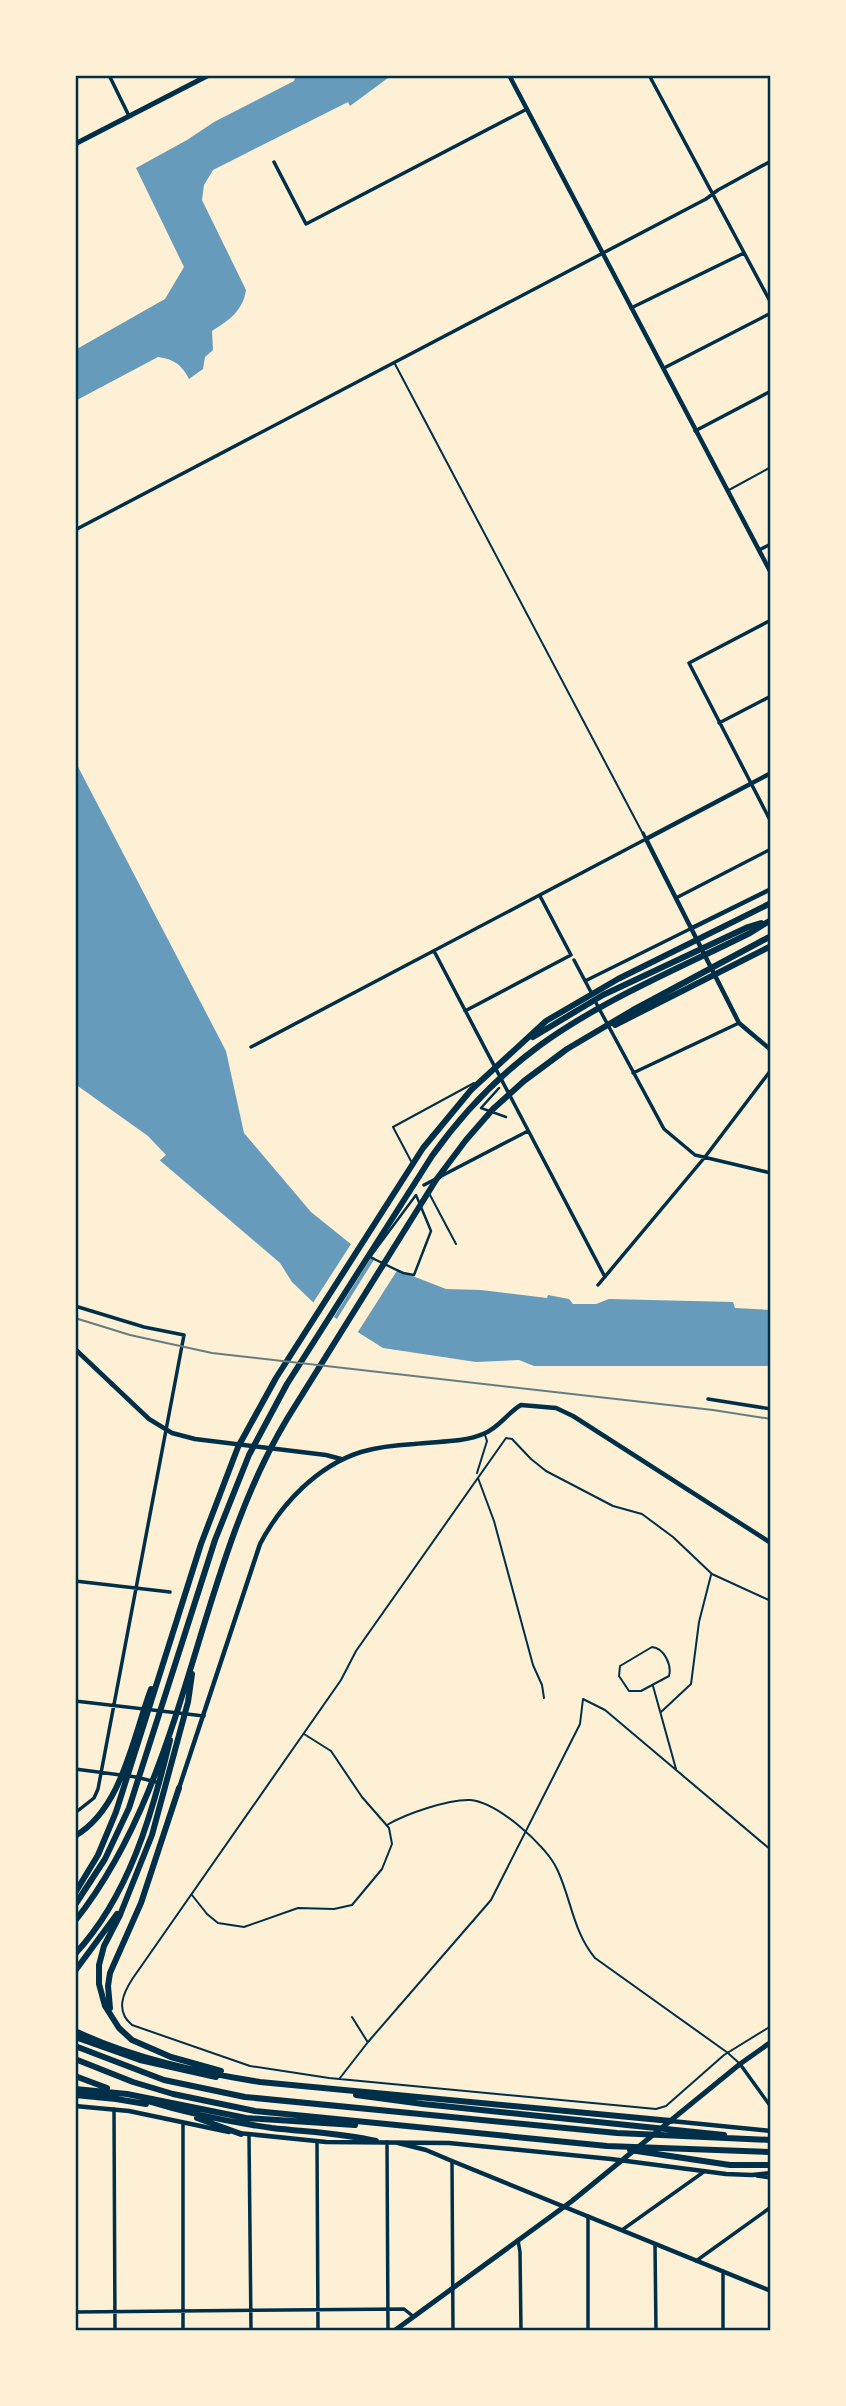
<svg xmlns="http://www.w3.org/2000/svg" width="846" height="2406" viewBox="0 0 846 2406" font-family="'PT Sans Narrow',sans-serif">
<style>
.water{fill:#669bbc}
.pier{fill:#fdf0d5}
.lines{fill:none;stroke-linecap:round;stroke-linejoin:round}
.service{stroke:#003049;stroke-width:2}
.pedestrian{stroke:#003049;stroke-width:2.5}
.minor{stroke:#003049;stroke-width:3.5}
.tertiary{stroke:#003049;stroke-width:4.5}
.secondary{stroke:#003049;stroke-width:4.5}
.primary{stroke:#003049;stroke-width:5}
.motorway{stroke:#003049;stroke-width:6}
.rail{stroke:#657d81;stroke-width:2}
.neatline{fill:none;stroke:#003049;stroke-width:2.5}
</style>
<rect width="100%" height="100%" fill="#fdf0d5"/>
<path class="water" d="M 296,75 L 392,75 L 350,106 L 348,102 L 213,170 L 204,185 L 202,200 L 246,290 C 243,311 228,321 212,331 L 213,350 L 205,357 L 203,369 L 189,379 C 182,365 174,359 158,357 L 75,401 L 75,350 L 165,299 L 184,267 L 136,168 L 187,140 L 214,122 L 294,81 Z
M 75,761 L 226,1051 L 244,1133 L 311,1212 L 357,1249 L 410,1275 L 446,1289 L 481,1290 L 547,1298 L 548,1295 L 569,1299 L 573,1304 L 596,1304 L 609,1299 L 733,1302 L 735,1308 L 771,1310 L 771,1366 L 534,1366 L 519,1360 L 476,1362 L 383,1348 L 318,1307 L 292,1282 L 280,1263 L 75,1088 Z"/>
<path class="pier" d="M 75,1084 L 148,1136 L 166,1155 L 159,1161 L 75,1089 Z
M 353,1241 L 374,1253 L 332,1320 L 311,1306 Z
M 377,1255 L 400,1266 L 356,1335 L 335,1322 Z"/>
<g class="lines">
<path class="service" d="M 395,364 L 642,832
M 729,490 L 771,467
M 412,1163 L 393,1127 L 474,1083
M 430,1195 L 456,1244
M 477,1473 L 487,1441 L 485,1435
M 478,1478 L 494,1521 L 533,1665 L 542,1685 L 544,1698
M 771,1601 L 712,1574 L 673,1537 L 642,1514 L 613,1506 L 546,1471 L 531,1459 L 512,1439 L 506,1438 L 356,1651 L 341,1680 L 133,1978 C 123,1993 115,2011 132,2025 L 250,2066 L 329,2078 L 656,2109 L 666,2106 L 724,2055 L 771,2026
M 652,1647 C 664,1648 672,1665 669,1676 L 641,1691 L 629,1691 L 619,1676 L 620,1666 Z
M 653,1686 L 676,1769
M 661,1712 L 691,1684 L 699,1622 L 711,1575
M 387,1825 C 405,1814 449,1799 470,1800 C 497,1802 546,1845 557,1869 C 571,1898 573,1932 595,1958 L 728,2053 L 740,2064
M 192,1895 L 207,1914 L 218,1923 L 244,1927 L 298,1908 L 334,1909 L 352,1905 L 382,1869 L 392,1844 L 389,1828 L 362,1797 L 331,1751 L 304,1734
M 352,2017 L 367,2041
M 340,2078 L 368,2042 L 491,1900 L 580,1724 L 583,1699 L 605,1710 L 771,1850"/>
<path class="pedestrian" d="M 499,1088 L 481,1108 L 506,1117
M 416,1195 L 431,1231 L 414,1275 L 403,1273 L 370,1257 Z"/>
<path class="minor" d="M 109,75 L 129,116
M 649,75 L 771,303
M 274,162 L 306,224 L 527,109
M 631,308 L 744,253
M 664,368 L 771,313
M 695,431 L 771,391
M 75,530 L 706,199 L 718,190 L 771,161
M 759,550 L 771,544
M 771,620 L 689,663 L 771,822
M 719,723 L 771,696
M 676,898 L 771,849
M 434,951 L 605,1277
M 574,960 L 592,994
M 585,981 L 692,928
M 595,1001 L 664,1129 L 695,1155 L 771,1173
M 465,1011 L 571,955 L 540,896
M 251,1047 L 646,839 L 643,833
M 633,1073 L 739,1023
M 424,1185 L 528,1131
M 598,1285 L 705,1157 L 771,1070
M 75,1306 L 144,1327 L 184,1335 L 98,1789 L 94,1798 L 75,1813
M 708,1399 L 771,1409
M 75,1581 L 170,1592
M 75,1701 L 204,1716
M 75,1769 L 136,1777 L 160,1783
M 740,2064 L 771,2107
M 114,2109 L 115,2331
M 183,2123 L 183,2331
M 249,2135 L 251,2331
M 317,2141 L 318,2331
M 387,2142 L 388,2331
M 452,2161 L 453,2331
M 757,2176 L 771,2178
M 588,2216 L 588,2331
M 622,2230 L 705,2171
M 518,2240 L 520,2252 L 521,2331
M 655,2244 L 656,2331
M 696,2261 L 771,2207
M 723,2271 L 723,2331
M 75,2312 L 404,2309 L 414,2317"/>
<path class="tertiary" d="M 398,2143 L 426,2150 L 452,2161 L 771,2291"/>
<path class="secondary" d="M 509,75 L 771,573
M 771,773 L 646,839 L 739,1023 L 771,1050
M 692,928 L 771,889
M 75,1349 L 149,1419 L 172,1433 L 195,1439 L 326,1455 L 341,1459
M 179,1788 L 260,1544 C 281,1504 317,1466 361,1452 C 378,1447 396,1445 414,1444 C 436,1441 462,1443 483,1434 C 499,1428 507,1413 521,1405 L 556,1408 L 573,1416 L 771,1543
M 75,2106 L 129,2111 L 229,2132
M 671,2121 L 771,2131
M 238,2133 L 326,2142 L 449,2143 L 611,2159 L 726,2174 L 752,2175 L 771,2173"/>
<path class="primary" d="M 75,144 L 209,75
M 394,2331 L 572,2201 L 740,2064 L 771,2042"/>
<path class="motorway" d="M 615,1025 L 771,946
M 533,1037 L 603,995 L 748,927 L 761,923
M 192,1674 L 188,1702 L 152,1835 L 120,1915 L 104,1946 L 99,1965 L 99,1984 L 105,2006 L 119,2028 L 132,2040 L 171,2057 L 221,2071
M 75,1836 C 122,1809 133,1737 151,1689
M 75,1893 L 98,1855 L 116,1812 L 201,1544 L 238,1447 L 276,1378 L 423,1148 L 471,1090 L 546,1021 L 618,979 L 771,903
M 75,1905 L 105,1859 L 129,1808 L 215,1540 L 249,1455 L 287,1384 L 432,1156 C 462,1114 497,1077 539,1046 C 602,1000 680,968 750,933 L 771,920
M 75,1921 C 189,1777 194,1574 287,1419 L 436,1180 L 466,1140 L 493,1109 L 524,1081 L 567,1049 L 633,1010 L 771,936
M 75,1954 C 129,1896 152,1815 170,1740
M 75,1971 L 117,1914
M 110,2008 L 108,1986 L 110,1973 L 141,1903 L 179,1788
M 75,2031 C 132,2058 197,2072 260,2082 L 671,2121
M 75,2037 L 140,2060 L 216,2077
M 75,2046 L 164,2080 L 245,2097 L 617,2133 L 771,2140
M 75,2059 L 133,2082 L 173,2094 L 255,2111 L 607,2146 L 771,2152
M 75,2076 L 107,2088
M 75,2089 L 127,2094 L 246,2118 L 355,2125
M 75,2095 L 116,2099 L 146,2104
M 356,2095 L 423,2104 L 724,2135
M 144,2100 C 186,2113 229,2122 272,2128 C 307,2132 342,2133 376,2141
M 197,2118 L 241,2134
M 630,2150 L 730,2165 L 771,2165"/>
<path class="rail" d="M 75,1318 L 130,1335 L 212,1353 L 713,1410 L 771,1419"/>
</g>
<rect width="846" height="2406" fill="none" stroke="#fdf0d5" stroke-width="154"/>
<rect x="77" y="77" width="692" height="2252" class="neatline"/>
</svg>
